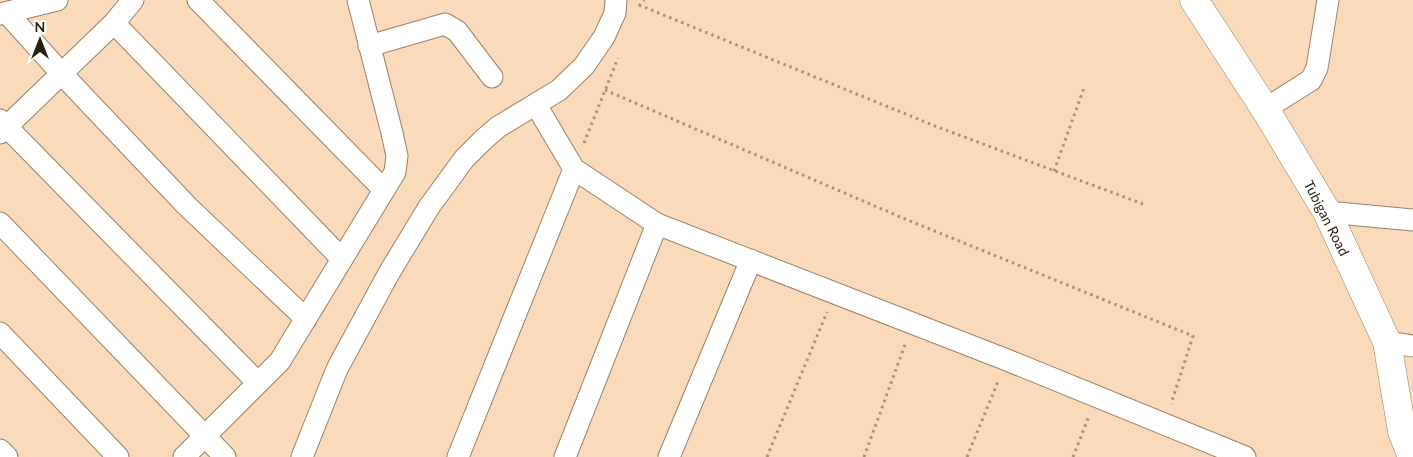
<svg xmlns="http://www.w3.org/2000/svg" width="1413" height="457" viewBox="0 0 1413 457" font-family="Lato,sans-serif">
<style>
.lines{fill:none;stroke-linecap:round;stroke-linejoin:round}
.street-casing{stroke:#9c8164;stroke-width:23}
.secondary-casing{stroke:#9c8164;stroke-width:29}
.path{stroke:#a79079;stroke-width:3;stroke-dasharray:2.5 4;stroke-linecap:butt}
.street{stroke:#fff;stroke-width:21}
.secondary{stroke:#fff;stroke-width:28}
.labels{text-anchor:middle;dominant-baseline:central;stroke-width:4.5;stroke-linejoin:round;paint-order:stroke}
.street-label{font-size:14px;fill:#281d11;stroke:#fff}
</style>
<rect width="100%" height="100%" fill="#f9dbbc"/>
<g class="lines">
<defs>
<path id="street" d="M 198,0 L 384,190
M 7,13 L 61,73 L 186,205 L 306,319
M 0,14 L 57,0
M 114,23 L 342,259
M 369,46 L 445,24 L 457,31 L 492,77
M 536,105 L 574,169 L 657,224 L 1007,360 L 1245,457
M 1265,109 L 1311,80 L 1317,68 L 1328,0
M 0,120 L 258,383
M 0,133 L 114,23 L 133,0
M 1327,212 L 1413,220
M 0,223 L 225,457
M 0,333 L 118,457
M 1387,342 L 1413,346
M 0,450 L 7,457
M 184,457 L 280,361 L 395,172 L 397,156 L 392,133 L 358,0
M 302,457 L 337,369 L 389,273 L 429,207 L 464,159 L 483,140 L 498,127 L 559,90 L 584,66 L 604,37 L 615,13 L 616,0
M 458,457 L 574,169
M 565,457 L 657,224
M 669,457 L 751,260"/>
<path id="secondary" d="M 1194,0 L 1265,109 L 1327,212 L 1387,342 L 1402,431 L 1412,457"/>
</defs>
<use href="#street" class="street-casing"/>
<use href="#secondary" class="secondary-casing"/>
<path class="path" d="M 639,5 L 935,126 L 1143,204
M 639,6 L 644,0
M 605,90 L 905,219 L 1193,336 L 1171,404
M 584,143 L 618,58
M 1054,171 L 1084,88
M 767,457 L 827,312
M 864,457 L 906,342
M 967,457 L 999,379
M 1073,457 L 1089,416"/>
<use href="#street" class="street"/>
<use href="#secondary" class="secondary"/>
</g>
<g class="labels">
<g class="street-label">
<text transform="translate(1327 218) rotate(63)">Tubigan Road</text>
</g>
</g>
<g transform="translate(40 40)" stroke="#ffffff" stroke-width="4" paint-order="stroke">
<path d="M0-4L9 19L0 12L-9 19Z" fill="#281d11"/>
<text y="-8" font-size="14" font-weight="bold" text-anchor="middle" fill="#281d11">N</text>
</g>
</svg>
